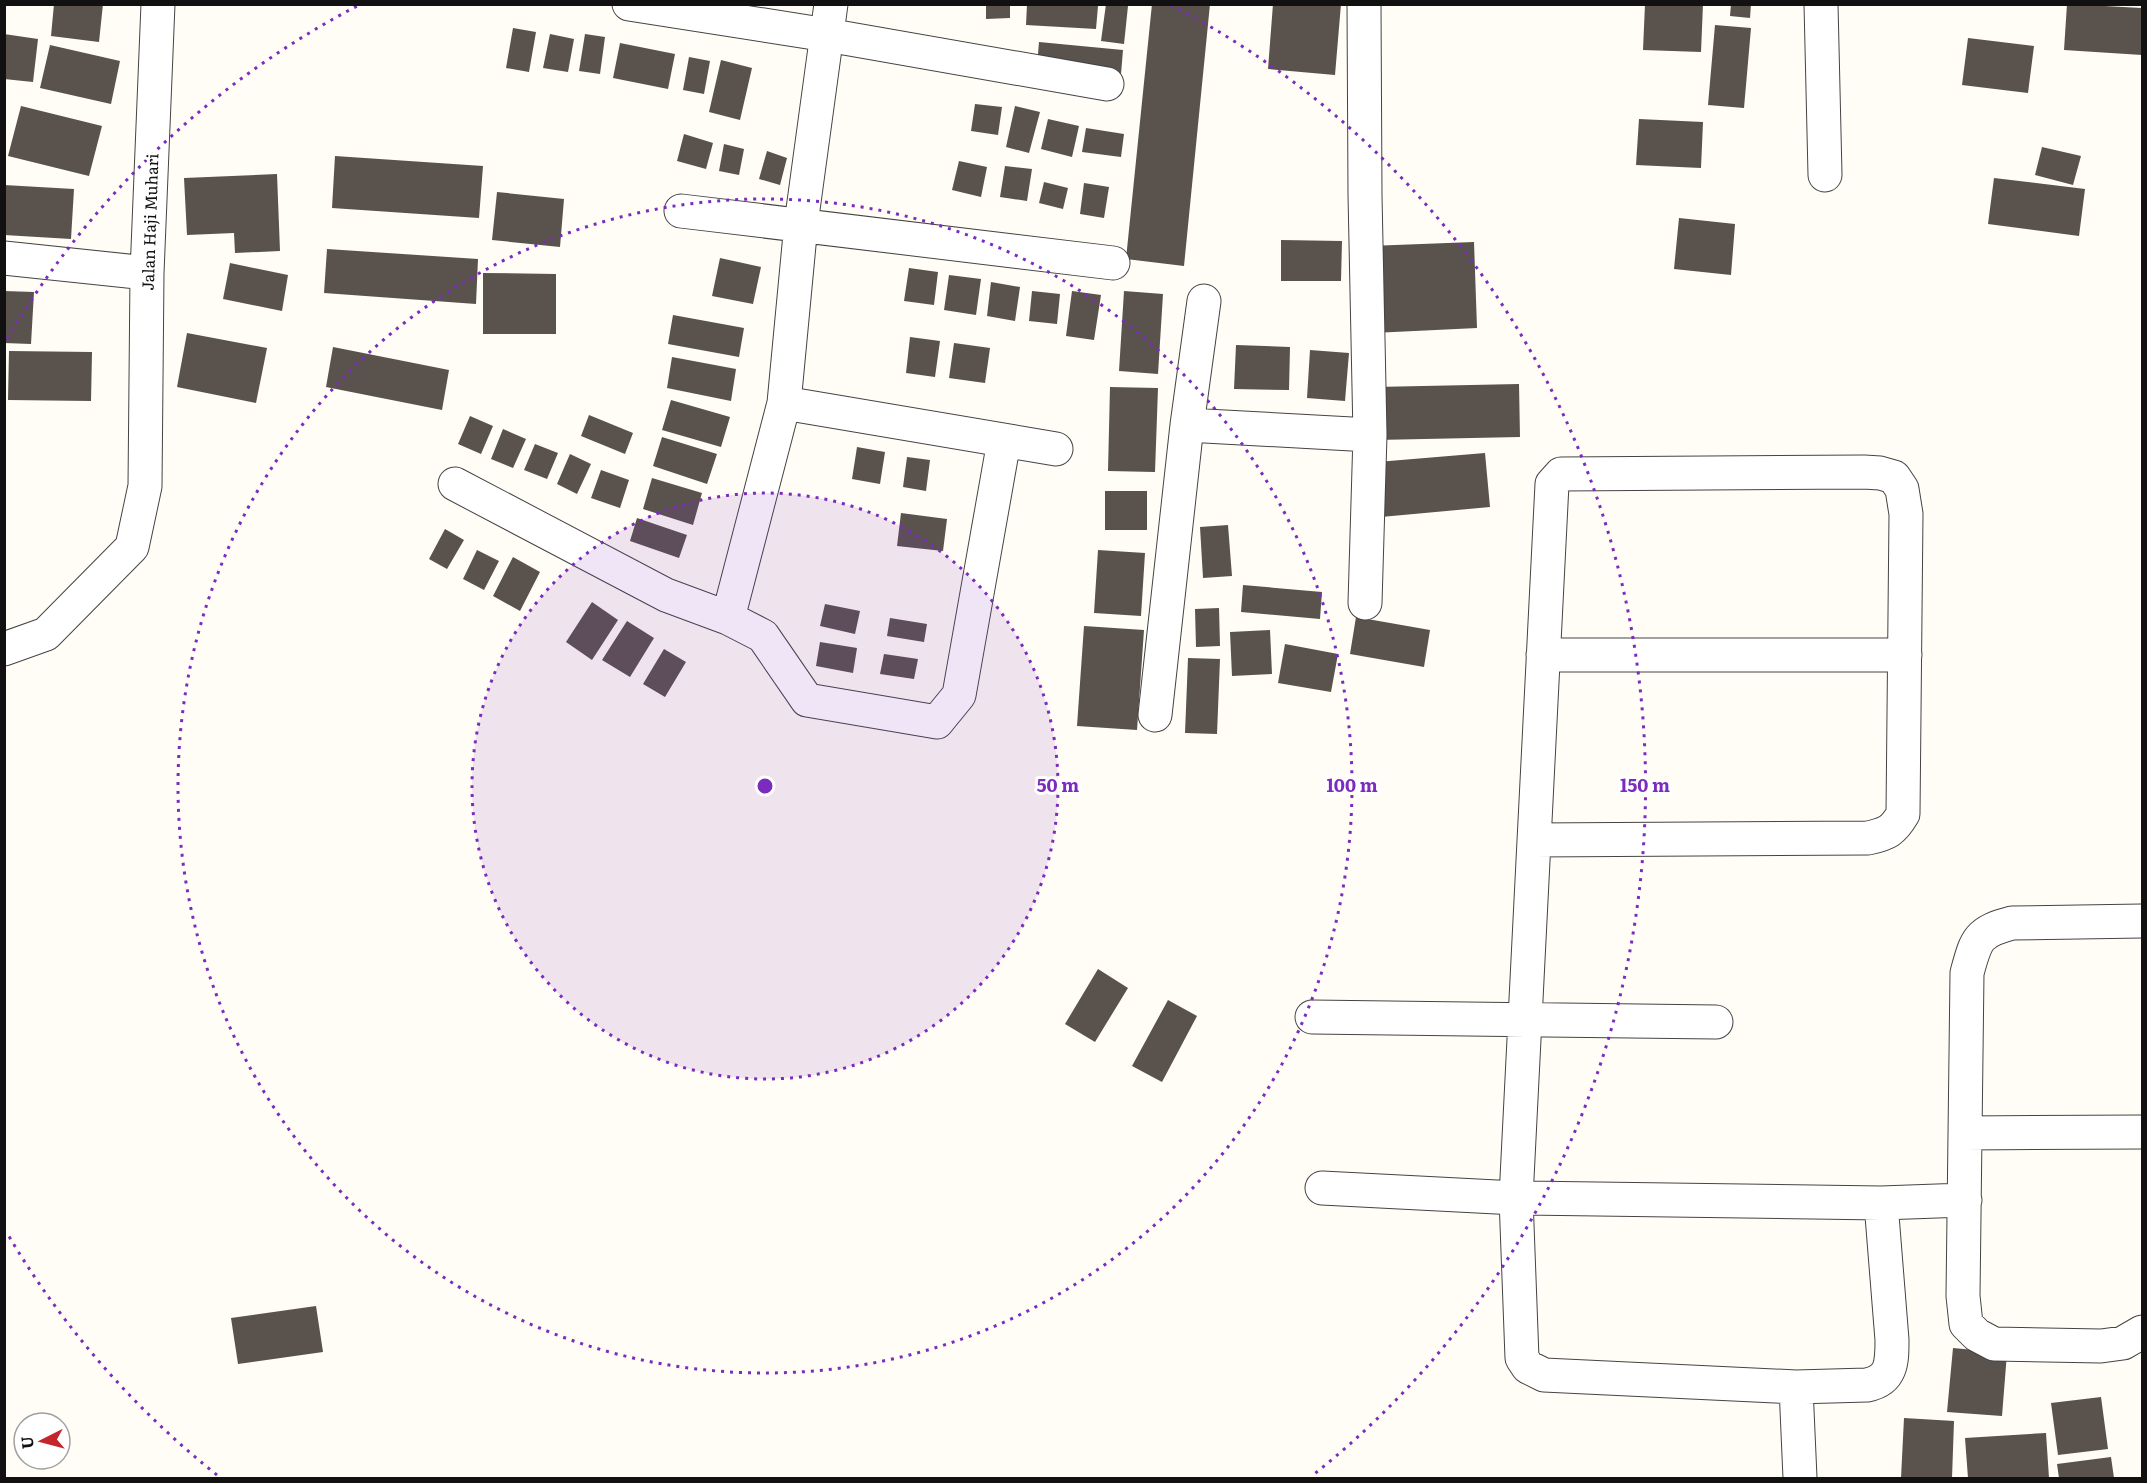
<svg xmlns="http://www.w3.org/2000/svg" width="2147" height="1483" viewBox="0 0 2147 1483" font-family="Literata,serif">
<style>
.building{fill:#5a524d}
.lines{fill:none;stroke-linecap:round;stroke-linejoin:round}
.street-casing{stroke:#444;stroke-width:35}
.street{stroke:#fff;stroke-width:33}
.ring{fill:none;stroke:#7b2cbf;stroke-width:3;stroke-dasharray:3 6}
.labels{text-anchor:middle;dominant-baseline:central;stroke-width:6;stroke-linejoin:round;paint-order:stroke}
.street-label{font-size:16px;fill:#111;stroke:#fff}
.centre{fill:#7b2cbf;stroke:#fff;stroke-width:3}
.ring-label{font-size:18px;text-anchor:middle;font-weight:bold;fill:#7b2cbf;stroke:#fff;stroke-width:6;stroke-linejoin:round;paint-order:stroke}
</style>
<rect width="100%" height="100%" fill="#fffdf5"/>
<path class="building" d="M 54,4 L 103,4 L 99,42 L 51,36 Z
M 986,4 L 1010,4 L 1010,18 L 986,19 Z
M 1027,4 L 1098,6 L 1096,29 L 1026,25 Z
M 1106,4 L 1128,6 L 1124,44 L 1101,41 Z
M 1152,4 L 1210,4 L 1184,266 L 1126,259 Z
M 1273,4 L 1341,4 L 1335,75 L 1268,69 Z
M 1645,4 L 1703,4 L 1701,52 L 1643,50 Z
M 1731,4 L 1751,4 L 1750,18 L 1730,16 Z
M 2067,4 L 2142,8 L 2142,55 L 2064,50 Z
M 1715,25 L 1751,28 L 1744,108 L 1708,105 Z
M 513,28 L 536,32 L 529,72 L 506,68 Z
M 4,34 L 38,39 L 33,82 L 4,79 Z
M 550,34 L 574,39 L 568,72 L 543,68 Z
M 585,34 L 605,37 L 600,74 L 579,71 Z
M 1968,38 L 2034,46 L 2028,93 L 1962,85 Z
M 1039,42 L 1123,50 L 1121,74 L 1037,66 Z
M 620,43 L 675,54 L 668,89 L 613,78 Z
M 50,45 L 120,61 L 111,104 L 40,88 Z
M 689,57 L 710,61 L 704,94 L 683,90 Z
M 721,60 L 752,68 L 740,120 L 709,112 Z
M 975,104 L 1002,107 L 998,135 L 971,131 Z
M 21,106 L 102,126 L 89,176 L 8,156 Z
M 1015,106 L 1040,112 L 1029,153 L 1006,147 Z
M 1048,119 L 1079,126 L 1072,157 L 1041,149 Z
M 1639,119 L 1703,122 L 1701,168 L 1636,165 Z
M 1086,128 L 1124,134 L 1121,157 L 1082,152 Z
M 684,134 L 713,143 L 706,169 L 677,161 Z
M 724,144 L 744,149 L 739,175 L 719,171 Z
M 2042,147 L 2081,156 L 2073,185 L 2035,175 Z
M 767,151 L 787,158 L 780,185 L 759,179 Z
M 335,156 L 483,166 L 479,218 L 332,208 Z
M 959,161 L 987,167 L 981,197 L 952,190 Z
M 1005,166 L 1032,169 L 1027,201 L 1000,197 Z
M 277,174 L 280,251 L 235,253 L 234,233 L 187,235 L 184,178 Z
M 1994,178 L 2085,189 L 2079,236 L 1988,224 Z
M 1044,182 L 1068,188 L 1063,209 L 1039,203 Z
M 1084,183 L 1109,187 L 1104,218 L 1080,214 Z
M 4,185 L 74,189 L 71,239 L 4,235 Z
M 497,192 L 564,199 L 560,247 L 492,240 Z
M 1679,218 L 1735,224 L 1731,275 L 1674,269 Z
M 1281,240 L 1342,241 L 1341,281 L 1281,281 Z
M 1474,242 L 1477,328 L 1373,333 L 1369,246 Z
M 327,249 L 478,259 L 476,304 L 324,293 Z
M 720,258 L 761,267 L 753,304 L 712,296 Z
M 230,263 L 288,275 L 282,311 L 223,299 Z
M 909,268 L 938,272 L 934,305 L 904,301 Z
M 483,273 L 556,274 L 556,334 L 483,334 Z
M 949,275 L 981,279 L 976,315 L 944,310 Z
M 991,282 L 1020,287 L 1015,321 L 987,316 Z
M 4,291 L 34,292 L 31,344 L 4,343 Z
M 1032,291 L 1060,294 L 1057,324 L 1029,321 Z
M 1072,291 L 1101,295 L 1094,340 L 1066,336 Z
M 1124,291 L 1163,294 L 1158,374 L 1119,371 Z
M 673,315 L 744,328 L 739,357 L 668,344 Z
M 187,333 L 267,348 L 256,403 L 177,387 Z
M 910,337 L 940,341 L 935,377 L 906,373 Z
M 954,343 L 990,348 L 985,383 L 949,378 Z
M 1236,345 L 1290,347 L 1289,390 L 1234,389 Z
M 333,347 L 449,370 L 442,410 L 326,387 Z
M 1310,350 L 1349,353 L 1345,401 L 1307,398 Z
M 9,351 L 92,352 L 91,401 L 8,400 Z
M 672,357 L 736,369 L 731,401 L 667,388 Z
M 1519,384 L 1520,437 L 1376,440 L 1375,387 Z
M 1110,387 L 1158,388 L 1155,472 L 1108,471 Z
M 671,400 L 730,417 L 721,447 L 662,430 Z
M 589,415 L 633,433 L 625,454 L 581,436 Z
M 470,416 L 493,426 L 481,454 L 458,444 Z
M 503,429 L 526,439 L 513,468 L 491,459 Z
M 662,437 L 717,454 L 707,484 L 653,466 Z
M 535,444 L 558,453 L 547,479 L 524,470 Z
M 857,447 L 885,452 L 880,484 L 852,479 Z
M 1485,453 L 1490,507 L 1381,517 L 1377,462 Z
M 570,454 L 591,464 L 577,494 L 557,484 Z
M 907,457 L 930,460 L 926,491 L 903,487 Z
M 601,470 L 629,480 L 620,508 L 591,498 Z
M 652,478 L 702,493 L 693,525 L 643,509 Z
M 1105,491 L 1147,491 L 1147,530 L 1105,530 Z
M 901,513 L 947,519 L 943,551 L 897,546 Z
M 637,518 L 687,535 L 679,558 L 630,541 Z
M 1228,525 L 1232,576 L 1203,578 L 1200,527 Z
M 445,529 L 464,540 L 447,569 L 429,559 Z
M 477,550 L 499,561 L 484,590 L 463,579 Z
M 1098,550 L 1145,553 L 1141,616 L 1094,613 Z
M 513,557 L 540,572 L 520,611 L 493,596 Z
M 1243,585 L 1322,592 L 1320,619 L 1241,612 Z
M 592,602 L 618,620 L 592,660 L 566,642 Z
M 825,604 L 860,611 L 855,634 L 820,626 Z
M 1219,608 L 1220,646 L 1196,647 L 1195,609 Z
M 1356,617 L 1430,630 L 1424,667 L 1350,654 Z
M 890,618 L 927,624 L 924,642 L 887,636 Z
M 627,621 L 654,638 L 630,677 L 602,660 Z
M 1084,626 L 1144,630 L 1137,730 L 1077,726 Z
M 1270,630 L 1272,674 L 1232,676 L 1230,632 Z
M 820,642 L 857,648 L 853,673 L 816,666 Z
M 1285,644 L 1338,654 L 1331,692 L 1278,683 Z
M 664,649 L 686,662 L 665,697 L 643,684 Z
M 884,654 L 918,659 L 914,679 L 880,674 Z
M 1188,658 L 1220,659 L 1217,734 L 1185,733 Z
M 1098,969 L 1128,988 L 1095,1042 L 1065,1024 Z
M 1168,1000 L 1197,1016 L 1162,1082 L 1132,1066 Z
M 316,1306 L 323,1352 L 238,1364 L 231,1318 Z
M 1953,1348 L 2007,1353 L 2002,1416 L 1947,1412 Z
M 2101,1397 L 2108,1449 L 2058,1455 L 2051,1403 Z
M 1904,1418 L 1954,1421 L 1952,1478 L 1901,1478 Z
M 2046,1433 L 2049,1478 L 1968,1478 L 1965,1438 Z
M 2111,1457 L 2114,1478 L 2059,1478 L 2057,1464 Z"/>
<g class="lines">
<defs>
<path id="street" d="M 629,4 L 827,35 L 1107,84
M 1364,4 L 1365,195 L 1370,435 L 1365,603
M 1821,4 L 1825,175
M 681,211 L 1113,263
M 4,258 L 147,273
M 1204,301 L 1187,425 L 1370,435
M 784,403 L 1056,449
M 455,484 L 666,595 L 728,618 L 784,403 L 801,224 L 831,4
M 728,618 L 763,636 L 807,700 L 937,722 L 959,695 L 1004,441
M 4,649 L 46,634 L 132,547 L 145,486 L 147,273 L 158,4
M 1543,655 L 1905,655
M 1155,715 L 1187,425
M 1534,840 L 1868,838 C 1887,834 1893,831 1903,814 L 1906,514 L 1902,489 L 1894,477 L 1880,473 L 1864,472 L 1561,474 L 1552,484 L 1516,1198 L 1522,1358 L 1528,1367 L 1544,1375 L 1796,1387
M 2142,921 L 2012,923 C 1977,932 1976,940 1967,973 L 1963,1296 L 1966,1324 L 1977,1335 L 1994,1344 L 2101,1346 L 2123,1343 L 2142,1332
M 1312,1017 L 1716,1022
M 1965,1133 L 2142,1132
M 1322,1188 L 1516,1198 L 1881,1203 L 1965,1200
M 1800,1478 L 1796,1387 L 1867,1385 C 1892,1380 1892,1362 1892,1340 L 1881,1203"/>
</defs>
<use href="#street" class="street-casing"/>
<use href="#street" class="street"/>
</g>
<circle cx="765" cy="786" r="293" fill="#7b2cbf" fill-opacity=".12"/>
<g class="ring">
<circle cx="765" cy="786" r="293"/>
<circle cx="765" cy="786" r="587"/>
<path d="M217 1475A880 880 0 0 1 7 1233M7 339A880 880 0 0 1 359 5M1171 5A880 880 0 0 1 1313 1475"/>
</g>
<g class="labels">
<g class="street-label">
<text transform="translate(149 222) rotate(-88)">Jalan Haji Muhari</text>
</g>
</g>
<circle cx="765" cy="786" r="9" class="centre"/>
<g class="ring-label">
<text x="1058" y="792">50 m</text>
<text x="1352" y="792">100 m</text>
<text x="1645" y="792">150 m</text>
</g>
<rect width="2147" height="1483" fill="none" stroke="#111111" stroke-width="12"/>
<g transform="translate(42 1441) rotate(264)"><circle r="28" fill="#ffffff" stroke="#a0a0a0" stroke-width="1.5"/>
<path d="M0-4.5L10 22L0 15L-10 22Z" fill="#c4262e"/>
<text y="-9" font-size="16" font-weight="bold" text-anchor="middle" fill="#111111">U</text>
</g>
</svg>
